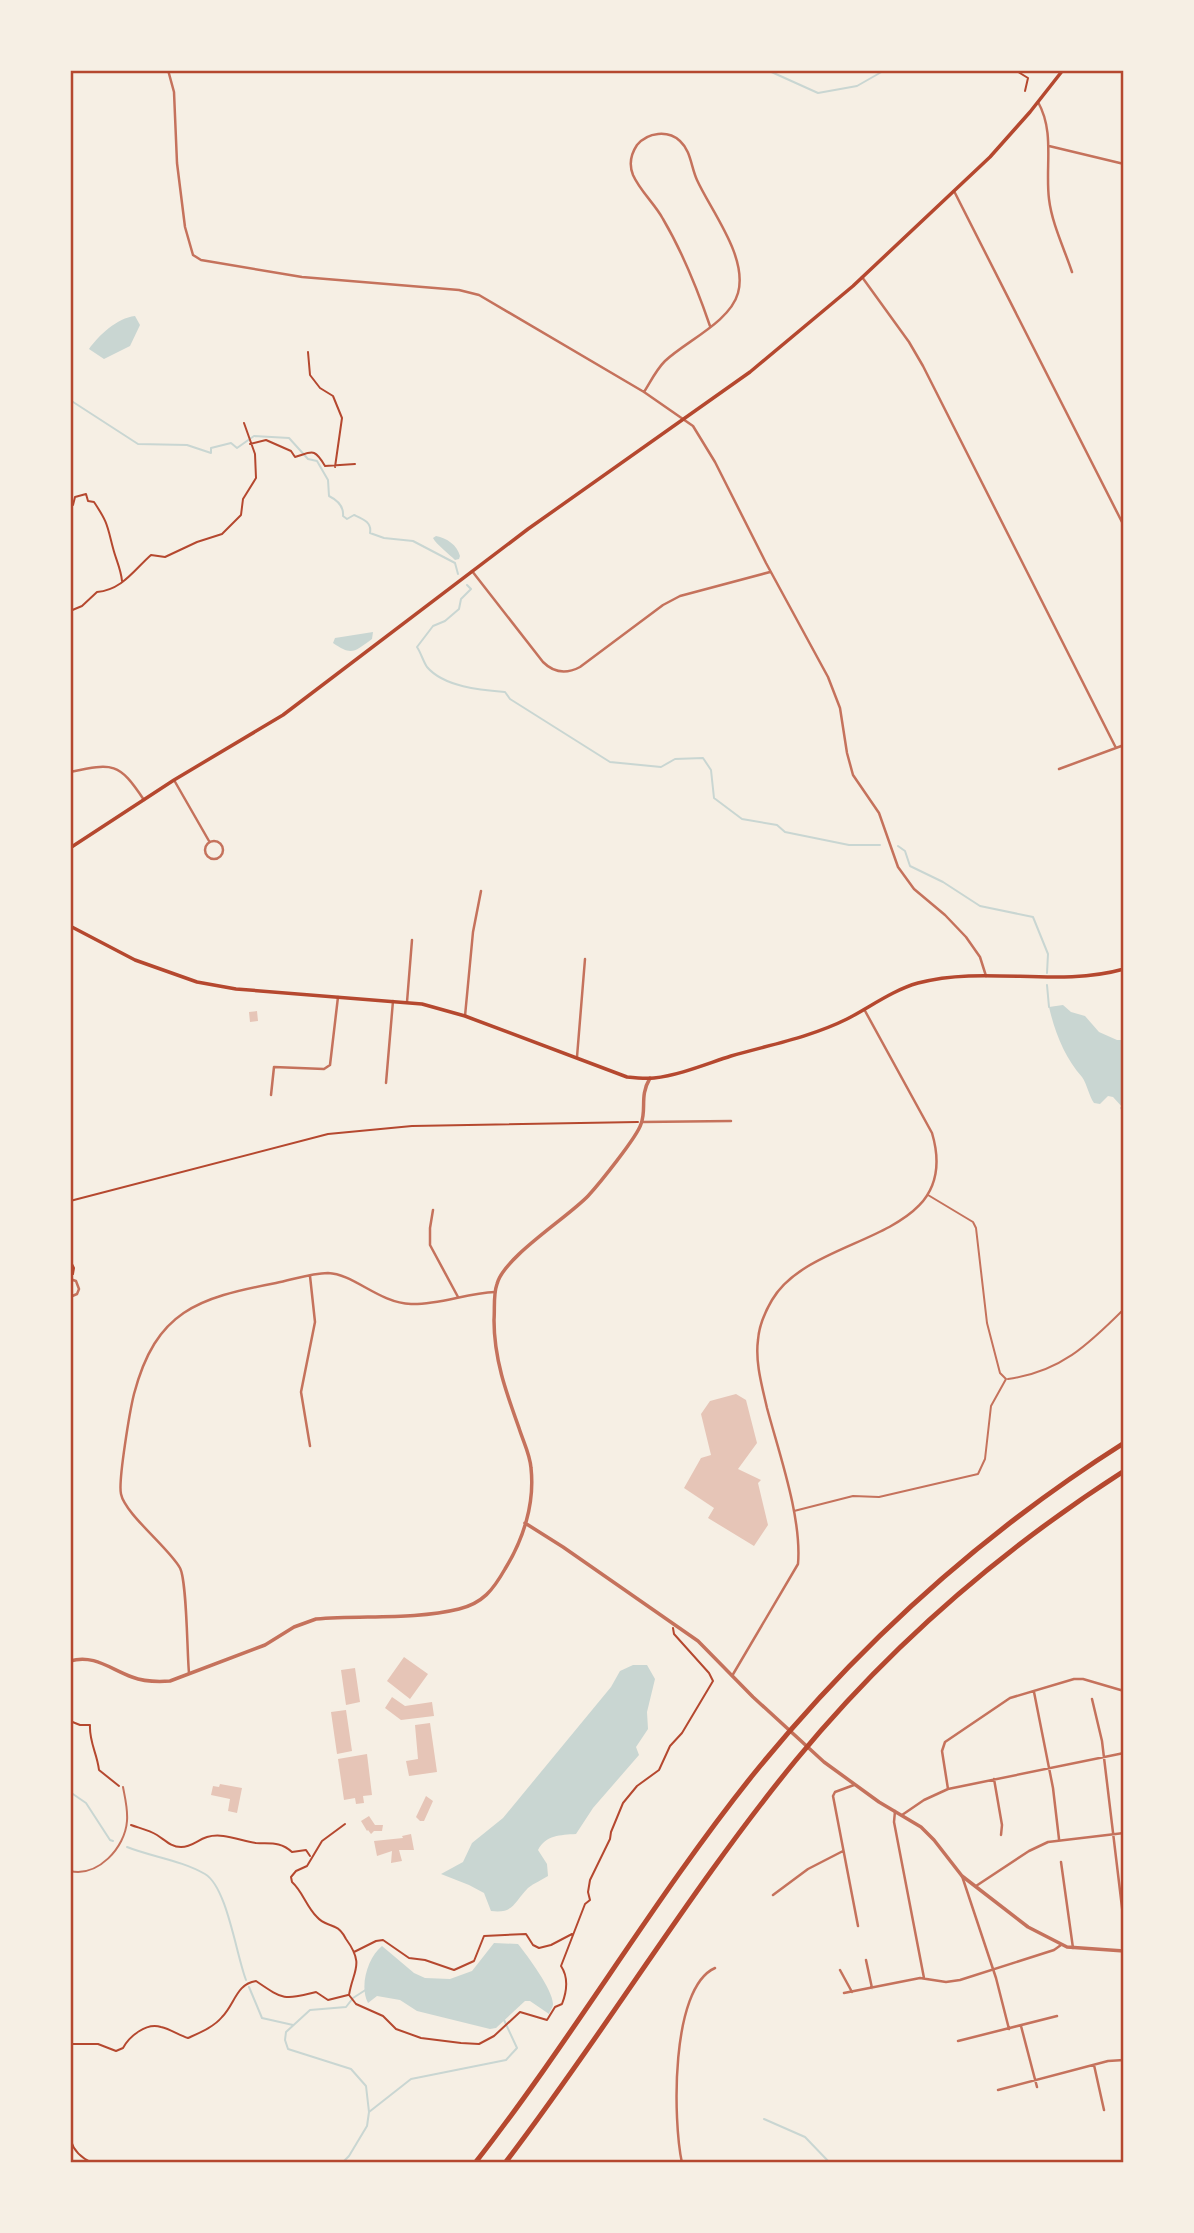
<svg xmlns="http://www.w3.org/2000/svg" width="1194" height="2233" viewBox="0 0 1194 2233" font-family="'Golos Text',sans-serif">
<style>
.water{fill:#c9d6d2}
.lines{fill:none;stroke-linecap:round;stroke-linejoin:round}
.stream{stroke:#c9d6d2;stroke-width:2}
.building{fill:#e6c5b7}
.path{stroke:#b5482f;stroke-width:2}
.service{stroke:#c5725c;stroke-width:2}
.minor{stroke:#c5725c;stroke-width:2.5}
.tertiary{stroke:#c5725c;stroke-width:3.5}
.secondary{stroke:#b5482f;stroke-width:3.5}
.motorway{stroke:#b5482f;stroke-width:5}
.neatline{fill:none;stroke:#b5482f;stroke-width:2.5}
</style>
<rect width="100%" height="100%" fill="#f6efe4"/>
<path class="water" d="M 135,316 L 140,325 L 130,346 L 104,359 L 89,349 C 99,335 117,318 135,316 Z
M 436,536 C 447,538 457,545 460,556 L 459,559 L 455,560 C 449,554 436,544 433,538 Z
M 373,632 L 372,639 C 354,652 352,656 333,643 L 335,638 Z
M 1063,1005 L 1071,1012 L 1085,1016 L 1099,1032 L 1117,1040 L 1124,1040 L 1124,1109 L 1113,1097 L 1108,1096 L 1100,1104 L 1094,1103 C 1089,1096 1087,1084 1082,1077 C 1065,1058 1055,1033 1049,1007 Z
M 633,1665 L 647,1665 L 655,1679 L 647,1712 L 648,1729 L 636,1747 L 639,1755 L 593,1808 L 576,1834 C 560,1835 546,1835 538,1850 L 547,1864 L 548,1876 C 542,1880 534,1883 528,1888 C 514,1902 514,1914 491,1911 L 484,1893 L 469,1885 L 441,1874 L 463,1862 L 472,1843 L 503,1818 L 611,1687 L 620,1671 Z
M 494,1943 L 518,1944 C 527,1955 553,1990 553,2004 C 553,2007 550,2011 549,2014 L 530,2001 L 525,2001 L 496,2028 L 490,2029 L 417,2011 L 400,2000 L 377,1996 L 368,2003 C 359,1986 368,1957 382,1946 L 414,1973 L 425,1978 L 450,1979 L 472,1971 Z"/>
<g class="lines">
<path class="stream" d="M 767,70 L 818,93 L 857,86 L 885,70
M 70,400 L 138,444 L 187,445 L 211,453 L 211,448 L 231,443 L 237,448 L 254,436 L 289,438 L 308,459 L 317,461 L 328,480 L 329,496 C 337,500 344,506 343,516 L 347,519 L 354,515 C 363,519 372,522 370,533 L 384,538 L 413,541 L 455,563 L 458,574
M 467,585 L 471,589 L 461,599 L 459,609 L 445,621 L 433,626 L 417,647 C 421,653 423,661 427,667 C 444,687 481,690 505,692 L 510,699 L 610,762 L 661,767 L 675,759 L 703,758 L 711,770 L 714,798 L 742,819 L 777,825 L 785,832 L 849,845 L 880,845
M 898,846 L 905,851 L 910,866 L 943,882 L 980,906 L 1033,917 L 1048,954 L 1047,973
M 1047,985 L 1049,1007
M 1121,1108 L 1124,1112
M 70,1792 L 86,1803 L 110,1840 L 113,1841
M 127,1847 C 152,1857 181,1860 205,1874 C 227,1887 236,1954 246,1980
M 249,1987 L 262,2018 L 293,2025
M 369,2112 L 411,2079 L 506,2060 L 517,2048 L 504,2020
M 764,2119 L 805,2137 L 830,2163
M 342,2163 L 349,2156 L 367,2126 L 369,2112 L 366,2086 L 351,2069 L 288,2049 L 285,2040 L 286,2032 L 310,2010 L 346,2007 L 353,1998 L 367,1989"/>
</g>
<path class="building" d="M 257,1011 L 258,1021 L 250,1022 L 249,1012 Z
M 736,1394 L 746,1400 L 757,1443 L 738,1469 L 761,1480 L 758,1483 L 768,1525 L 754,1546 L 708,1518 L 714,1508 L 684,1488 L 701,1458 L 711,1455 L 701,1414 L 710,1401 Z
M 404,1657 L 428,1674 L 410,1699 L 387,1681 Z
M 355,1668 L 360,1702 L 346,1705 L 341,1670 Z
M 392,1697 L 405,1706 L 432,1702 L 434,1716 L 401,1720 L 385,1708 Z
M 346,1710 L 352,1751 L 337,1754 L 331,1712 Z
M 430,1723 L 437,1772 L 409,1776 L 406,1761 L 418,1759 L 415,1725 Z
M 367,1754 L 372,1795 L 363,1796 L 364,1803 L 356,1804 L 355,1798 L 344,1800 L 338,1759 Z
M 220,1784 L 242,1788 L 237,1813 L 228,1811 L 230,1799 L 211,1795 L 213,1786 L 219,1787 Z
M 426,1796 L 433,1801 L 424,1821 L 420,1821 L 416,1817 Z
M 369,1816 L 375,1825 L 383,1825 L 382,1831 L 374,1831 L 371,1834 L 368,1830 L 367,1831 L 361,1821 Z
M 411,1834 L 414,1850 L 399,1850 L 402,1861 L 391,1863 L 392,1851 L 377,1856 L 374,1841 L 403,1838 L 402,1836 Z"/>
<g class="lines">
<path class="path" d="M 1003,70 L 1005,72 L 1009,70
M 1015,70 L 1028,78 L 1025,91
M 308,352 L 310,375 L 320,388 L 333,396 L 342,418 L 335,467
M 250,444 L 266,440 L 291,451 L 295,457 C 312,452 314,447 325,466 L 355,464
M 70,507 L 73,505 L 75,497 L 86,494 L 88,501 L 94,502 C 108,523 107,525 113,548 C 116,560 121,569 122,581
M 70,611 L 82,606 L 97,592 C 122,590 134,570 151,555 L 165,557 L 197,542 L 222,534 L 241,515 L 243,499 L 256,478 L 255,454 L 244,423
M 70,1201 L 328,1134 L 412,1126 L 638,1122
M 70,1260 L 74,1268 L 73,1274
M 70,1721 L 80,1725 L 90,1725 C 89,1742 97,1753 99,1770 L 119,1786
M 345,1824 L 322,1841 L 307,1866 L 296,1871 L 291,1877 L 292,1882 C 303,1892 306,1906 317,1917 C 323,1924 327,1923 335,1927 C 340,1929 344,1935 346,1939 C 365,1965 353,1970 349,1995 L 356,2004 L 383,2016 L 396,2029 L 421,2038 L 461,2043 L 479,2044 L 494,2036 L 520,2012 L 547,2020 L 555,2007 L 562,2004 C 567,1991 569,1978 561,1966 L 585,1904 L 590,1900 L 588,1892 L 590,1880 L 610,1839 L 611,1832 L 623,1803 L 637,1786 L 659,1770 L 670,1746 L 682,1733 L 713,1681 L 709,1673 L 674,1634 L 673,1628
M 131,1825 C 139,1828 149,1830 157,1835 C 165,1840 171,1847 181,1847 C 192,1847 197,1840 207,1837 C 223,1832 240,1841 256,1843 C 270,1844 280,1841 292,1852 L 306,1850 L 310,1856
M 354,1952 L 376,1941 L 383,1940 L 409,1958 L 425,1960 L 454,1970 L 474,1961 L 484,1936 L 526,1934 L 533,1945 L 539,1948 L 551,1945 L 572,1934
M 70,2044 L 98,2044 L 116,2051 L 123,2048 C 129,2037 146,2022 161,2027 C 170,2029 179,2035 188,2038 C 199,2033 214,2027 222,2017 C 235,2004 236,1984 256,1981 C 284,2000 283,2000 316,1992 L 328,2000 L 348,1995
M 71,2141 C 74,2152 82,2158 92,2163"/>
<path class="service" d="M 928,1195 L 973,1222 L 976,1228 L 987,1323 L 1000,1373 L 1006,1379
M 1008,1379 C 1060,1372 1088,1345 1124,1309
M 794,1511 L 853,1496 L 879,1497 L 978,1474 L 985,1459 L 991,1406 L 1006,1379
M 70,1871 C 98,1877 125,1848 127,1821 C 128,1809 125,1798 123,1787"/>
<path class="minor" d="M 168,70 L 174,92 L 177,163 L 185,227 L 193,255 L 201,260 L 302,277 L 459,290 L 479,295 L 644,392 L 693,426 L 715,462 L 766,563 L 828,677 L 840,708 L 847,753 L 853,775 L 879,813 L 898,867 L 914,889 L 945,915 L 966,937 L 980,957 L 986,976
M 1038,102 C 1055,132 1045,167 1049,199 C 1052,224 1064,248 1072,272
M 1049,146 L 1124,164
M 954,191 L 1124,526
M 862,277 L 909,342 L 923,366 L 1116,748
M 644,392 C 651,381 656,370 665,361 C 686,341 730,322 738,293 C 748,257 711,211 697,180 C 691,167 691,151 680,141 C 668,130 648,132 637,145 C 631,154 629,165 633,175 C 640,191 655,204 663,219 C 683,253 697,288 710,326
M 472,571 L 543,662 C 554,673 567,674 580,667 L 663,605 L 680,596 L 770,572
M 1059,769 L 1124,745
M 70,772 C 113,763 119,762 144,800
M 174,780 L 209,841
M205 850a9 9 0 1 1 18 0a9 9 0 1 1-18 0Z
M 407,1002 L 412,940
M 465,1016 L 473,932 L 481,891
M 577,1057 L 585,959
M 386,1083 L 393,1001
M 271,1095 L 274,1067 L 324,1069 L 330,1065 L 338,997
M 642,1122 L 731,1121
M 433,1210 L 430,1228 L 430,1245 L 458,1297
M 310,1276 L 315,1322 L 301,1392 L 310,1446
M 70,1279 L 76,1281 L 79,1289 L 77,1294 L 70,1297
M 189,1673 C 187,1653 187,1581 180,1568 C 169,1548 125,1514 121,1494 C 118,1481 130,1410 134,1394 C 156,1311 197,1298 276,1283 C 292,1280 311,1273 328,1273 C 354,1274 379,1303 411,1304 C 439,1305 467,1293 495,1292
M 732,1676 L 798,1564 C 802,1518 779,1453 767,1408 C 762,1386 755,1362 758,1340 C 759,1325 765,1312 772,1300 C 813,1230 965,1244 932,1133 L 864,1009
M 1034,1692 L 1053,1788 L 1059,1839
M 1092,1699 L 1102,1741 L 1124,1924
M 994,1779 L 1002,1825 L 1001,1835
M 854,1785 L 835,1792 L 833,1796 L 858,1926
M 948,1789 L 942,1751 L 945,1742 L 1010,1698 L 1074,1679 L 1083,1679 L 1124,1691
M 895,1811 L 894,1822 L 924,1978
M 902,1815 L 924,1800 L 948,1789 L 1124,1753
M 1061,1862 L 1073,1948
M 962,1876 L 996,1978 L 1009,2029
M 976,1886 L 1029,1851 L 1048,1842 L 1124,1833
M 773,1895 L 808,1869 L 843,1851
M 866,1960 L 872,1988
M 840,1970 L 852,1992
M 844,1993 L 920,1978 L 946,1982 L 960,1980 L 1054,1950 L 1061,1945
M 1021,2026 L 1037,2087
M 958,2041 L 1057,2016
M 1094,2065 L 1104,2110
M 998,2090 L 1108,2061 L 1124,2060
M 682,2163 C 673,2122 670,1988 715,1968"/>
<path class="tertiary" d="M 525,1523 L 563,1547 L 698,1641 L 753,1697 L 824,1762 L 879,1802 L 921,1827 L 934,1840 L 962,1876 L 1028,1927 L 1067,1947 L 1124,1951
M 70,1661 C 94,1654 110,1669 132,1677 C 145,1682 157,1682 170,1681 L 265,1645 L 294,1627 L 316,1619 C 363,1615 414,1620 459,1609 C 483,1603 493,1590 505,1569 C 523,1540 535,1504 531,1468 C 530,1454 523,1441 519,1428 C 506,1392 494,1359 494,1320 C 495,1308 493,1295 497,1284 C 504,1257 567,1218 588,1196 C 599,1184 637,1137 641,1124 C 647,1108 639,1097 650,1078"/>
<path class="secondary" d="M 70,848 L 174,780 L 283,715 L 528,529 L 750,372 L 853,286 L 990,157 L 1030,112 L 1063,70
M 70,926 L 135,960 L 197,982 L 236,989 L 422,1004 L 465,1016 L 627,1077 C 636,1078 645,1079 654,1078 C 680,1075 706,1064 731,1056 C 769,1045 811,1037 847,1019 C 870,1007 893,990 918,983 C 986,965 1056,988 1124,969"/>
<path class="motorway" d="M 475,2163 C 573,2038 653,1900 752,1776 C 858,1645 982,1533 1124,1443
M 505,2163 C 606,2031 691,1888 796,1760 C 889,1647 1001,1550 1124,1471"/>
</g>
<rect width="1194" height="2233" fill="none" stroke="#f6efe4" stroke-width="144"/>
<rect x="72" y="72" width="1050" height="2089" class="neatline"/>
</svg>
